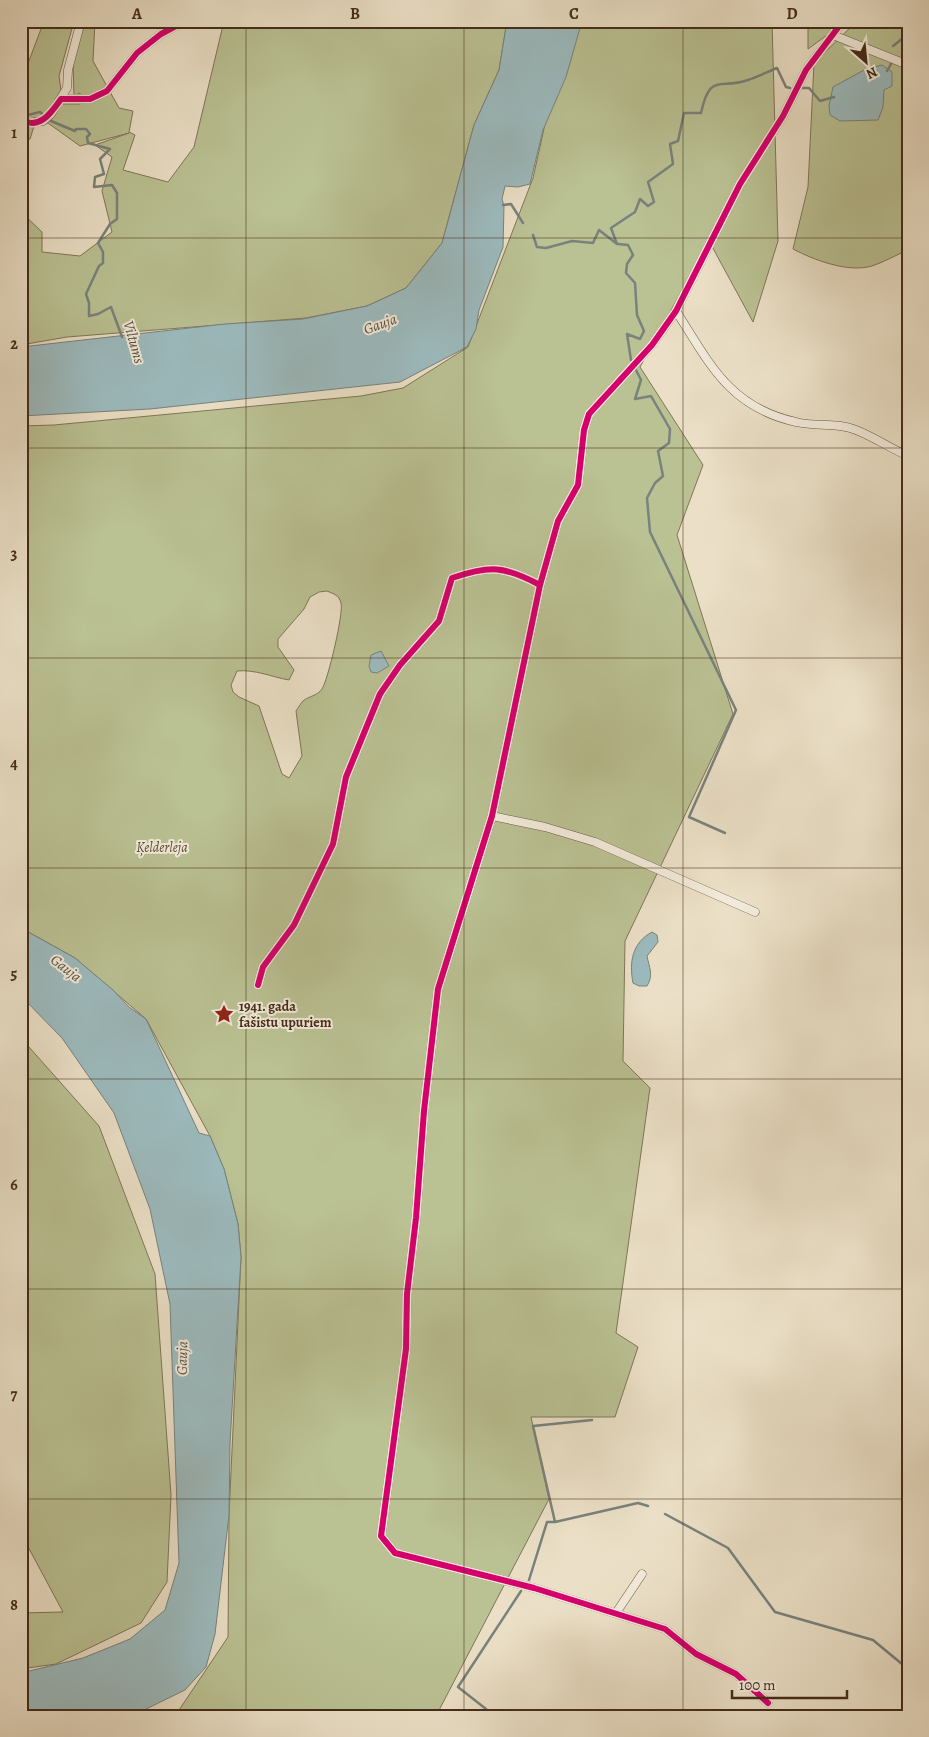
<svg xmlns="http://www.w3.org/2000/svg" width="929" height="1737" viewBox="0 0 929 1737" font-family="Alegreya,serif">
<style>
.green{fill:#bac193;stroke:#807656;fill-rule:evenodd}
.water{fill:#9cbbbf;stroke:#79827d}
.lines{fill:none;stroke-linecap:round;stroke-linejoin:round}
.stream{stroke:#79827d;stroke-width:2.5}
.street-casing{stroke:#6e5944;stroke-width:9}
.street{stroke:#f2ebdb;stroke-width:8}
.cycleway-casing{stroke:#f2ebdb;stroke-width:9}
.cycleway{stroke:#d6006c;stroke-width:6}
.grid{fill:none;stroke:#452c19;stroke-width:1;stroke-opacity:0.55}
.labels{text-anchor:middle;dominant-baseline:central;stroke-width:4;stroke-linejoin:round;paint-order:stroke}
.park-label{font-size:14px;font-style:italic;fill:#5c4a31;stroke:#f2ebdb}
.poi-label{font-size:14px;font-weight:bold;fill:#452c19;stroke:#f2ebdb;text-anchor:start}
.water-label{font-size:15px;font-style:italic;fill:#5b5042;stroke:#f2ebdb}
.neatline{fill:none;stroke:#452c19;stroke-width:2}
.grid-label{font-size:16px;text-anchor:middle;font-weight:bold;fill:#452c19}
</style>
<rect width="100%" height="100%" fill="#ebe0c7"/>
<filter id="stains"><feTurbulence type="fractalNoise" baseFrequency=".004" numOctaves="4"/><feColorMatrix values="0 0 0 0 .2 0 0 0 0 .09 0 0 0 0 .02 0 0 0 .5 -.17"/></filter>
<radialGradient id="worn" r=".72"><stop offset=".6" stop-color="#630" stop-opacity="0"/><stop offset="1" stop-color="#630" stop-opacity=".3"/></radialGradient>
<path class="green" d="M 44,21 L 74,21 L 59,76 L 63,104 L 80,104 L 80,93 L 74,96 L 73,63 L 82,21 L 95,21 L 93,61 L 119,108 L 133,111 L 129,132 L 135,135 L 123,170 L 168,182 L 194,147 L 224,21 L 507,21 L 499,70 L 474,125 L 442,243 L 406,288 L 367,306 L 306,318 L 67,337 L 21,345 L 21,212 L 42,232 L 42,252 L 80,256 L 112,232 L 102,191 L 112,157 L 95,145 L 129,133 L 80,146 L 48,123 L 35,123 L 30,139 L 21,142 L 21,82 Z
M 568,21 L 772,21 L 778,241 L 753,322 L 709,241 L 640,367 L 703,465 L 677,535 L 733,714 L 625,941 L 623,1061 L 650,1088 L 616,1333 L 638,1347 L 615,1417 L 531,1417 L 549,1499 L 436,1716 L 170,1716 L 177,1713 L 228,1637 L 229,1515 L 241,1257 L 238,1224 L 224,1169 L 210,1136 L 146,1019 L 75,958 L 21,928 L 21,426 L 54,425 L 361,396 L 403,388 L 468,347 L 533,178 ZM 327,591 C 334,594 339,595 341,603 C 344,612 328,680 322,689 C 317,696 309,696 303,701 C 301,703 298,708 296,711 L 302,756 L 289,778 L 282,774 L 259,706 L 239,697 L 233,692 L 231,685 L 237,671 C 254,669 272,677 289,680 L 294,670 L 278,647 L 278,639 L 304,609 L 310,597 L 319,592 Z
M 808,21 L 840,21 L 834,30 L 808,49 Z
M 857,21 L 908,21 L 908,250 C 896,255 884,262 872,266 C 848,273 814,260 793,249 L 808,187 L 814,63 Z
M 21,1038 L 99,1126 L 155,1274 L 171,1495 L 167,1582 L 141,1623 L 56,1664 L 21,1669 L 21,1613 L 63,1612 L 26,1543 L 21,1523 Z"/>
<path class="water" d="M 507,21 L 582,21 L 566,77 L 543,130 L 530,184 L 518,187 L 505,186 L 502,199 L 504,206 L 503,247 L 479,310 L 476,329 L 467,347 L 400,382 L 150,409 L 21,416 L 21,347 L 225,324 L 303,319 L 367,306 L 406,288 L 442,243 L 474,125 L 499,70 Z
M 882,65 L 892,72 L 892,86 L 884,90 L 883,107 L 878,120 L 840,121 L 830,115 L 829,106 L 833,87 L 866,69 Z
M 381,651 L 389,666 L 377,673 L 371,672 L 369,666 L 371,655 Z
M 21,928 L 75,958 L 113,990 L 129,1007 L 146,1019 L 199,1133 L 210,1136 L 224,1169 L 238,1224 L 241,1257 L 230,1443 L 229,1515 L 215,1634 L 206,1667 L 185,1690 L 142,1711 L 118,1716 L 21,1716 L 21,1673 L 83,1658 L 130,1639 L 165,1610 L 179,1563 L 170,1304 L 150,1209 L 114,1113 L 62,1038 L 21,996 Z
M 652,932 L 657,935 L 658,942 L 647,956 C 649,967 654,975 647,986 L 639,986 L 633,983 C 629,962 632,943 652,932 Z"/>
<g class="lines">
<path class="stream" d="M 21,31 L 24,34 L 21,51
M 893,46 L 908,34
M 887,71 L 891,64
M 800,88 L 809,88 L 820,101 L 834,97
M 21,104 L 28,115 L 40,112 L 51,121 L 75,131 L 76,129 L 86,129 L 90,134 L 87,137 L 88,143 L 110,149 L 100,159 L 104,174 L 95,177 L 94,187 L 112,185 L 117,193 L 117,219 L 110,224 L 98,243 L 103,252 L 103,263 L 99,266 L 86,294 L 89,303 L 89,316 L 98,314 L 111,307 L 122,337
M 503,205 L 511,204 L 523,223
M 533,235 L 537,247 L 546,248 L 572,241 L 593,243 L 599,230 L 617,244 L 611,228 L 635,212 L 640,199 L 648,206 L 654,202 L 648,182 L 673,164 L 670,144 L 678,141 L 684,113 L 701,113 C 710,72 719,90 748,80 C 758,77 767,72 777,68 L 786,87 L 790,88
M 618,244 L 628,245 L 633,255 L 627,264 L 626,273 L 635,283 L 637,315 L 644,331 L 640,339 L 627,334 L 631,360
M 635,368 L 641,380 L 635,399 L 651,396 L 670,429 L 669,443 L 658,451 L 663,476 L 655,483 L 647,498 L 650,532 L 736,710 L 689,817 L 725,833
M 592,1420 L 533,1426 L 555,1522 L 638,1503 L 648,1506
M 665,1514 L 728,1548 L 775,1612 L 873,1640 L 908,1669
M 529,1580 L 547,1522 L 555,1522
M 483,1716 L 486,1709 L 458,1687 L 521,1591"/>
<defs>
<path id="street" d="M 833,35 L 908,65
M 61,99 L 90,99 L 107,91 L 137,53 L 161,34 L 185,21
M 21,120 L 27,123 L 43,121 L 51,114 L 67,88 L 68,70 L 81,21
M 676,311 C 710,364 729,407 796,422 C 815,427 837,422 856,430 C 874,437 890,448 908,456
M 540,585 L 492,816 L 438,989 L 424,1111 L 416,1218 L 407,1294 L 406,1349 L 381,1536 L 395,1553 L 534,1588 L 665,1629 L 696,1654 L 736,1674 L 768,1703
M 492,816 L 545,827 L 595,842 L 755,912
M 258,985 L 263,967 L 294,925 L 333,844 L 346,777 L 380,694 L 400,665 L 439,621 L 452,578 C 491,565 504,566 540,585 L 558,521 L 578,485 L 584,430 L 589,414 L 652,345 L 676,311 L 740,184 L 783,116 L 806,70 L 843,21
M 616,1613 L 642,1574"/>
</defs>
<use href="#street" class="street-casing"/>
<use href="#street" class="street"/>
<defs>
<path id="cycleway" d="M 21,120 C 40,130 51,113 61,99 L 90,99 L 107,91 L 137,53 L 161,34 L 185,21
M 540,585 L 492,816 L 438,989 L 424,1111 L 416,1218 L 407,1294 L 406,1349 L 381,1536 L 395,1553 L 534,1588 L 665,1629 L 696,1654 L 736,1674 L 768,1703
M 258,985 L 263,967 L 294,925 L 333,844 L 346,777 L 380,694 L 400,665 L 439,621 L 452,578 C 491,565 504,566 540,585 L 558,521 L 578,485 L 584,430 L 589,414 L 652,345 L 676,311 L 740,184 L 783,116 L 806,70 L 843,21"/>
</defs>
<use href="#cycleway" class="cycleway-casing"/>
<use href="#cycleway" class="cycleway"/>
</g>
<path class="grid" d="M 246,21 L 246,1716M 464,21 L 464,1716M 683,21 L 683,1716M 21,238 L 908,238M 21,448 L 908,448M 21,658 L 908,658M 21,868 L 908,868M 21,1079 L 908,1079M 21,1289 L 908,1289M 21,1499 L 908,1499"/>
<defs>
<symbol id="sight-bare" viewBox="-9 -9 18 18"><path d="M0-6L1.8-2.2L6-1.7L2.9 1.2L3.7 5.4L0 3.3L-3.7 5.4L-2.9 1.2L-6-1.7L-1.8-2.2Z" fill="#8f2418" stroke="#f2ebdb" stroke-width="2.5" paint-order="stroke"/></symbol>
</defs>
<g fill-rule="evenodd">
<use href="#sight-bare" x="210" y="1000" width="28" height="28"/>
</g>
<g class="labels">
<g class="park-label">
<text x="162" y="847">Ķelderleja</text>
</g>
<g class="poi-label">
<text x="239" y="1006">1941. gada<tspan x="239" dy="16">fašistu upuriem</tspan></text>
</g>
<g class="water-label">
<text transform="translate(380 324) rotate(-20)">Gauja</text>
<text transform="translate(134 342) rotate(74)">Viltums</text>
<text transform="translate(66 968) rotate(38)">Gauja</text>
<text transform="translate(182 1358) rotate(-89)">Gauja</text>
</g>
</g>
<rect width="929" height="1737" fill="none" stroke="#ebe0c7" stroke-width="55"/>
<g transform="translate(866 62) rotate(153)" stroke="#f2ebdb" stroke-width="4" paint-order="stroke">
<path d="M0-4L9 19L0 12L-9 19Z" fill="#452c19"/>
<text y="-8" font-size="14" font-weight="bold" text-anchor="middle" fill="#452c19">N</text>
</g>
<path d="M732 1690v8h115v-8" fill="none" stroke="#452c19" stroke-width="2.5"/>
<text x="739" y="1690" font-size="15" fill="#452c19" stroke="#f2ebdb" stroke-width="4" paint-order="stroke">100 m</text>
<rect x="28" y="28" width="874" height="1682" class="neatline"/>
<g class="grid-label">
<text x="137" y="19">A</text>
<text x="355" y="19">B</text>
<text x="574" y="19">C</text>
<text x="792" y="19">D</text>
<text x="14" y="138">1</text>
<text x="14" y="349">2</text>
<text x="14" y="559">3</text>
<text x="14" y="769">4</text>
<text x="14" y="979">5</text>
<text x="14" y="1190">6</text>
<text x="14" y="1400">7</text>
<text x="14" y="1610">8</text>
</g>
<rect width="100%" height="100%" filter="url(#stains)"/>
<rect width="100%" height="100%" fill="url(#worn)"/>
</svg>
